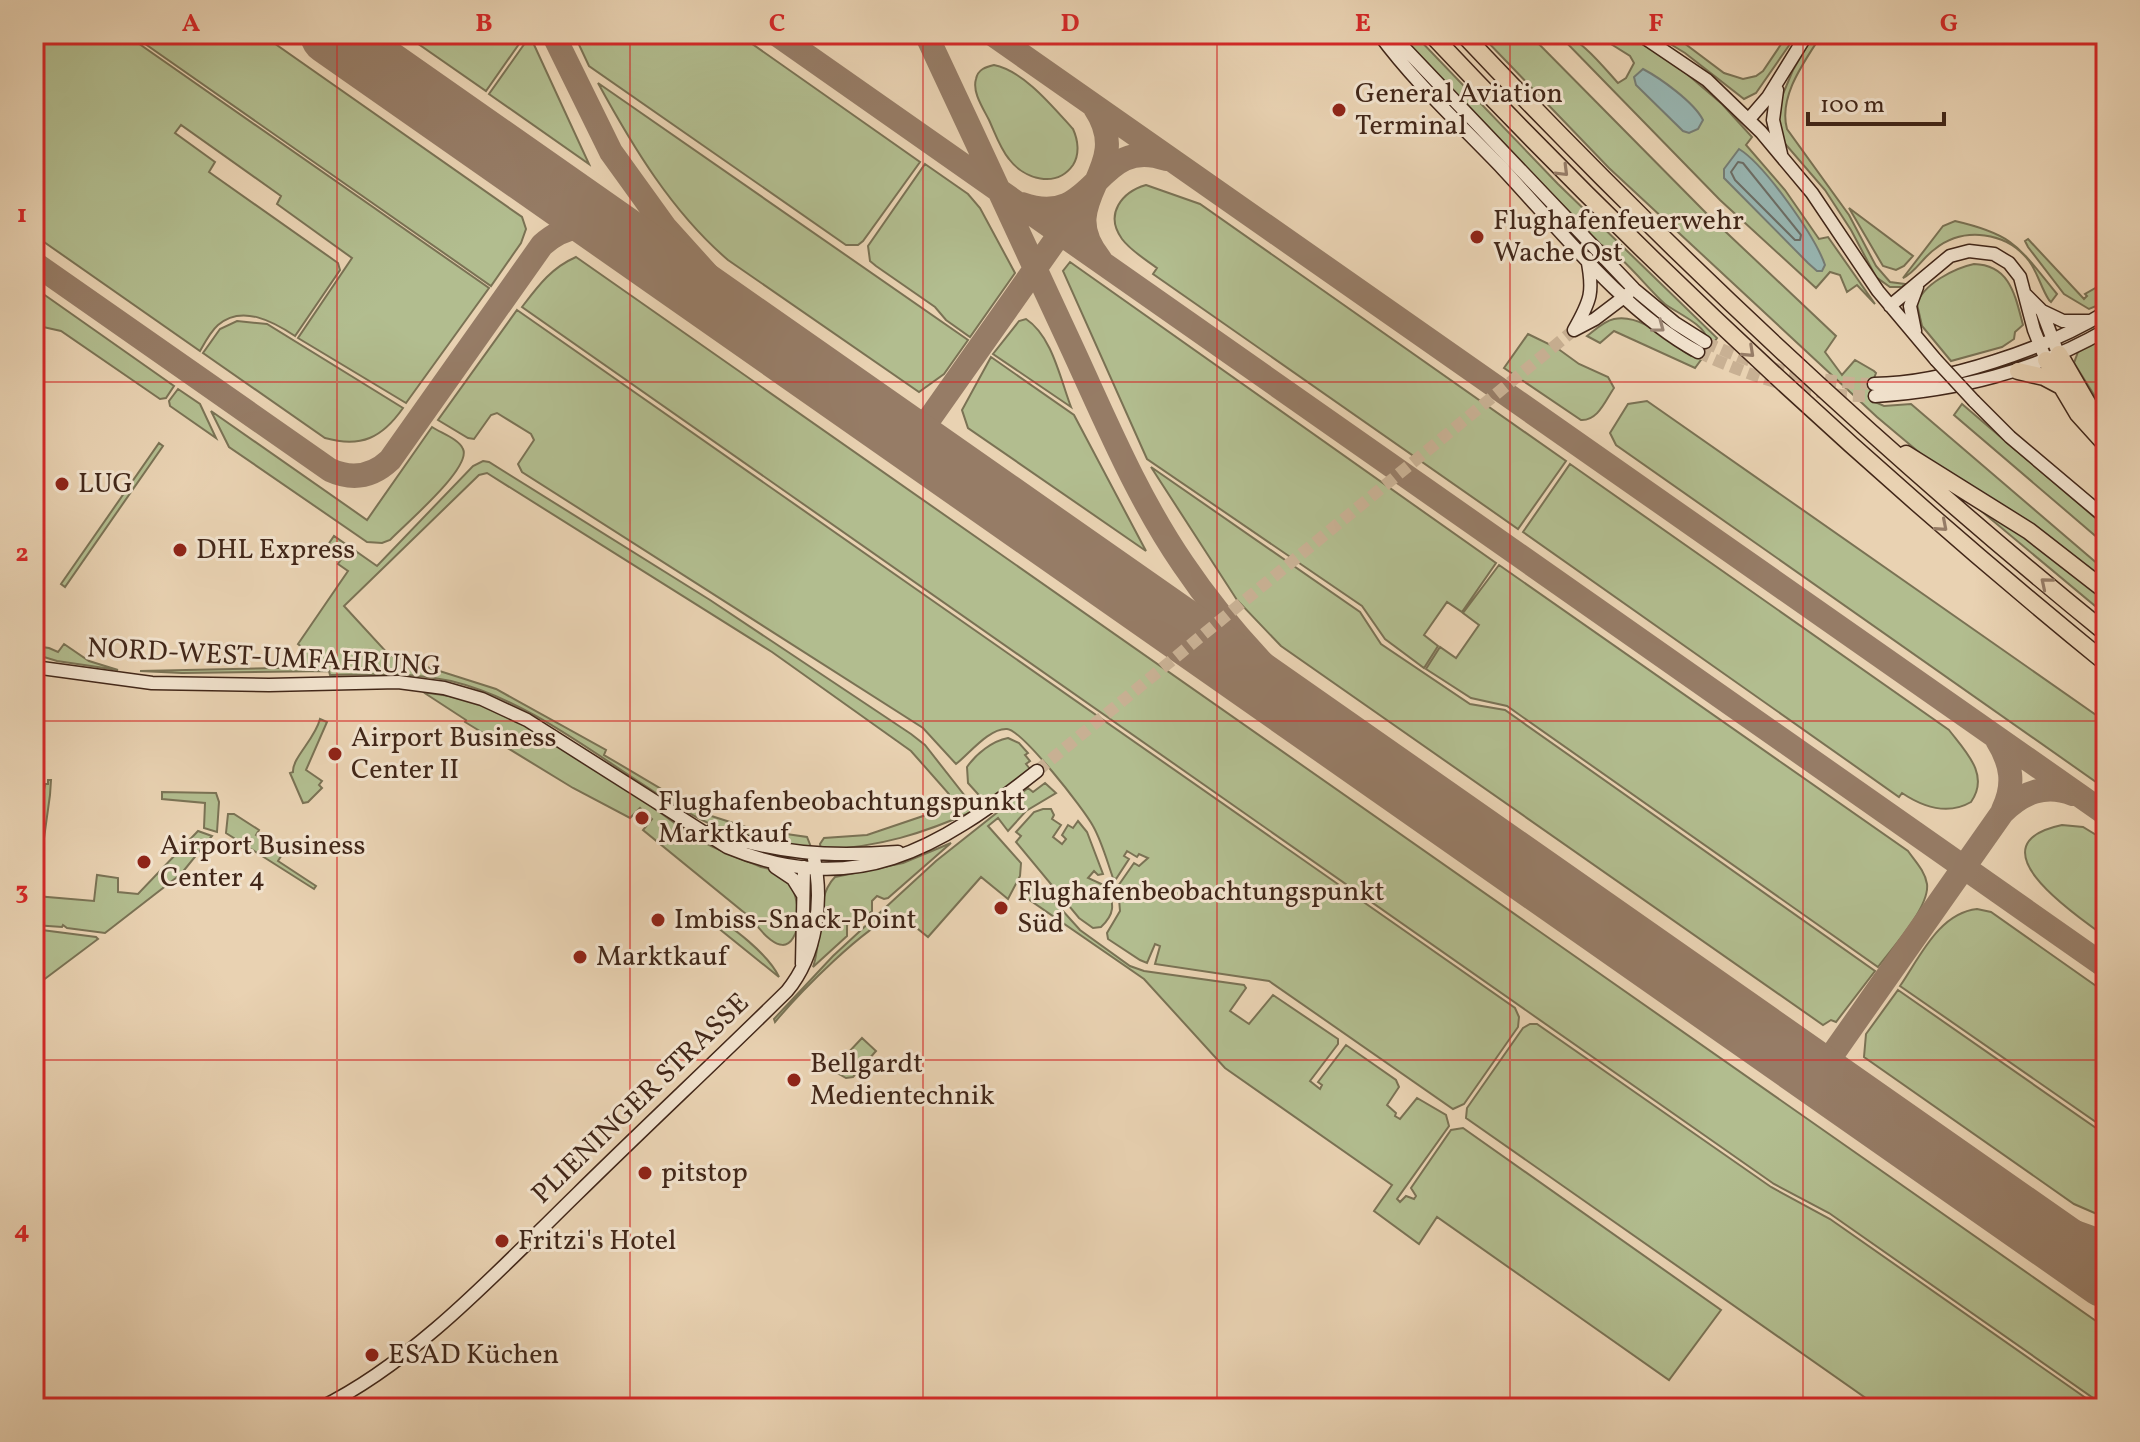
<svg xmlns="http://www.w3.org/2000/svg" width="2140" height="1442" viewBox="0 0 2140 1442" font-family="Vollkorn,serif">
<style>
.green{fill:#b2bd8f;stroke:#7a7254;stroke-width:2}
.water{fill:#98b6b2;stroke:#767d75;stroke-width:2}
.lines{fill:none;stroke-linecap:round;stroke-linejoin:round}
.shore{stroke:#6d6e66;stroke-width:2}
.taxiway{stroke:#967c66;stroke-width:24}
.runway{stroke:#967c66;stroke-width:62}
.secondary-tunnel{stroke:#c8b093;stroke-width:12;stroke-dasharray:12 6;stroke-linecap:butt}
.secondary-casing{stroke:#422719;stroke-width:15}
.motorway-casing{stroke:#422719;stroke-width:19}
.secondary{stroke:#f1e2cd;stroke-width:12}
.motorway{stroke:#e9d2b2;stroke-width:16}
.secondary-bridge-casing{stroke:#422719;stroke-width:15;stroke-linecap:butt}
.secondary-bridge{stroke:#f1e2cd;stroke-width:12}
.oneway{stroke:#967c66}
.oneway2{stroke:#9a8473}
.grid{fill:none;stroke:#d62828;stroke-width:2;stroke-opacity:0.55}
.poi-dot{fill:#8f2418;stroke:#f1e2cd;stroke-width:3}
.labels{text-anchor:middle;dominant-baseline:central;stroke-width:6;stroke-linejoin:round;paint-order:stroke}
.poi-label{font-size:28px;fill:#422719;stroke:#f1e2cd;text-anchor:start}
.street-label{font-size:28px;fill:#422719;stroke:#f1e2cd}
.neatline{fill:none;stroke:#d62828;stroke-width:3}
.grid-label{font-size:26px;text-anchor:middle;font-weight:bold;fill:#d62828}
</style>
<rect width="100%" height="100%" fill="#e9d2b2"/>
<filter id="stains"><feTurbulence type="fractalNoise" baseFrequency=".0025" numOctaves="4"/><feColorMatrix values="0 0 0 0 .2 0 0 0 0 .09 0 0 0 0 .02 0 0 0 .5 -.17"/></filter>
<radialGradient id="worn" r=".72"><stop offset=".6" stop-color="#630" stop-opacity="0"/><stop offset="1" stop-color="#630" stop-opacity=".3"/></radialGradient>
<path class="green" d="M 34,34 L 125,34 L 489,288 L 406,403 L 298,338 L 352,258 L 277,204 L 281,196 L 181,125 L 175,133 L 215,162 L 209,172 L 338,263 L 340,270 L 295,336 C 274,322 242,304 218,325 C 211,331 205,342 200,351 L 34,235 Z
M 131,34 L 261,34 L 522,217 L 526,229 L 521,243 L 491,286 Z
M 404,34 L 526,34 L 486,91 Z
M 574,34 L 738,34 L 920,162 L 863,241 L 858,245 L 846,245 L 589,66 Z
M 1397,34 L 1414,34 L 1558,184 L 1717,338 L 1695,368 L 1614,331 L 1600,343 L 1587,336 C 1595,330 1604,321 1614,319 C 1642,313 1669,342 1691,356 L 1702,349 L 1707,339 C 1705,325 1677,313 1665,304 C 1649,290 1617,249 1601,245 Z
M 1480,34 L 1529,34 L 1711,218 L 1836,336 L 1825,352 L 1842,375 L 1855,360 L 1874,371 L 1876,373 L 1870,389 L 1875,402 L 1884,406 L 1911,404 L 2106,571 L 2106,585 L 1921,454 L 1877,417 L 1609,168 Z
M 1558,34 C 1578,34 1605,69 1618,83 L 1626,78 L 1634,63 L 1630,56 L 1595,34 L 1625,34 L 1662,56 L 1687,74 L 1722,104 L 1752,137 L 1746,145 L 1785,190 L 1819,239 L 1828,237 L 1875,304 L 1857,285 L 1847,292 L 1840,275 L 1830,272 L 1816,288 L 1720,200 Z
M 1654,34 L 1672,34 L 1724,73 L 1743,79 L 1756,76 L 1763,71 L 1788,34 L 1797,34 L 1756,93 L 1744,99 L 1685,53 Z
M 1814,34 L 1822,34 C 1805,61 1778,96 1787,129 L 1849,215 L 1876,266 L 1890,282 L 1905,284 L 1902,287 L 1890,287 L 1876,277 L 1851,230 L 1825,190 L 1781,139 L 1777,125 L 1780,101 L 1793,70 Z
M 530,36 L 589,164 L 489,94 Z
M 994,65 C 1024,71 1053,107 1073,129 C 1078,140 1080,154 1073,165 C 1056,189 1024,179 1009,159 C 1000,148 995,133 989,120 C 983,108 972,92 976,79 C 978,69 986,67 994,65 Z
M 598,83 L 968,340 L 944,374 L 919,392 L 728,260 C 672,212 633,147 598,83 Z
M 925,164 L 968,194 L 980,208 L 1015,273 L 970,337 L 946,320 L 935,307 L 876,266 L 870,261 L 868,246 Z
M 1146,185 L 1200,204 L 1566,461 L 1518,529 L 1153,274 L 1157,268 C 1145,259 1131,251 1122,239 C 1104,214 1122,192 1146,185 Z
M 1849,208 L 1913,256 L 1904,266 L 1896,270 L 1883,266 Z
M 1955,221 C 2016,235 2019,248 2057,294 L 2051,302 L 2049,300 C 2041,288 2038,273 2029,261 C 2007,232 1964,226 1935,249 C 1923,257 1916,272 1903,278 L 1943,226 Z
M 2028,239 L 2084,299 L 2087,296 L 2085,294 L 2106,282 L 2106,302 L 2089,309 L 2064,294 L 2028,247 L 2025,241 Z
M 576,257 L 2106,1328 L 2106,1407 L 1829,1213 L 1774,1184 L 522,307 C 538,286 551,268 576,257 Z
M 1070,262 L 1496,563 L 1462,612 L 1447,602 L 1424,635 L 1438,646 L 1424,668 L 1385,639 L 1362,606 L 1147,459 L 1063,271 Z
M 1974,264 C 2010,265 2015,295 2023,325 L 2015,332 L 2014,339 L 2002,347 L 1951,361 L 1922,326 L 1917,304 C 1923,284 1955,268 1974,264 Z
M 39,291 L 174,386 L 166,398 L 160,399 L 61,331 L 34,325 L 34,298 Z
M 517,310 L 1515,1008 L 1519,1017 L 1518,1027 L 1464,1104 L 1453,1109 L 1269,981 L 1155,964 L 1160,946 L 1155,944 L 1147,963 L 1140,960 L 1108,939 L 1107,933 L 1120,911 L 1118,886 L 1134,863 L 1139,866 L 1148,858 L 1139,854 L 1137,857 L 1127,851 L 1124,856 L 1129,859 L 1116,879 L 1113,878 C 1107,861 1102,842 1093,826 C 1084,809 1022,730 1007,729 C 989,728 969,754 956,764 L 923,728 L 522,472 L 518,464 L 534,440 L 531,434 L 497,413 L 491,415 L 474,439 L 468,438 L 438,420 Z
M 1026,319 C 1052,336 1060,378 1071,407 L 993,354 L 1019,321 Z
M 237,321 L 267,324 L 403,408 C 382,438 361,448 325,438 L 203,353 L 220,329 Z
M 1528,334 L 1557,348 L 1579,364 L 1608,377 L 1614,388 C 1605,401 1598,421 1581,420 L 1504,368 Z
M 2095,342 C 2111,363 2106,389 2106,414 L 2074,363 L 2078,352 Z
M 991,357 L 1074,415 L 1146,551 L 968,428 L 962,410 Z
M 178,389 L 200,404 L 216,438 L 170,406 L 169,401 Z
M 1647,401 L 2106,722 L 2106,789 L 1616,445 L 1610,433 L 1628,404 Z
M 1962,404 L 2106,527 L 2106,545 L 1954,415 Z
M 211,411 L 367,520 L 432,427 C 441,433 459,439 463,449 C 472,468 404,525 390,540 L 382,543 L 367,542 L 229,447 Z
M 159,443 L 163,446 L 65,587 L 61,584 Z
M 483,461 L 489,462 L 710,600 L 911,734 L 925,745 L 976,810 C 922,834 880,847 821,850 L 820,844 L 824,838 L 867,835 L 926,815 L 925,812 L 948,801 L 949,794 L 911,751 L 772,652 L 487,473 L 479,475 L 344,606 L 389,655 L 496,689 L 606,750 L 604,755 L 702,813 L 752,829 L 807,837 L 811,847 C 782,844 755,841 728,831 C 701,822 677,806 653,791 C 590,751 525,699 451,681 C 411,672 370,674 330,675 L 329,671 L 182,673 L 140,671 L 280,668 L 286,661 L 294,666 L 304,649 L 298,644 L 348,571 L 338,564 L 344,555 L 331,545 L 324,554 L 323,552 L 334,536 L 377,566 L 473,466 Z
M 1570,464 L 1949,730 C 1966,752 1990,775 1971,802 C 1947,816 1923,807 1902,793 L 1899,797 L 1523,532 Z
M 1151,467 L 1360,612 L 1381,644 L 1470,704 L 1505,710 L 1875,971 L 1836,1022 L 1831,1020 L 1823,1025 L 1281,646 L 1237,600 Z
M 1982,505 L 2106,599 L 2106,615 L 1980,510 Z
M 1499,565 L 1908,851 C 1915,861 1925,871 1927,884 C 1930,907 1892,948 1878,967 L 1507,706 L 1471,698 L 1426,669 L 1440,647 L 1456,658 L 1479,625 L 1463,613 Z
M 64,644 L 89,661 L 118,670 L 57,661 L 34,654 L 34,646 L 49,648 L 58,652 Z
M 423,692 C 439,695 456,696 471,701 C 512,715 547,739 584,762 C 602,774 622,785 640,798 C 662,813 682,830 705,843 C 723,853 742,859 761,867 C 769,869 778,870 784,876 C 797,887 803,923 793,938 C 781,958 759,929 752,919 L 643,830 L 652,819 L 640,808 L 630,818 L 573,788 L 465,722 L 466,720 Z
M 320,719 L 327,722 L 306,770 L 322,781 L 319,785 L 322,788 L 308,802 L 303,803 L 290,773 L 293,772 C 292,758 315,739 320,719 Z
M 1008,738 L 1019,743 L 1028,753 L 1025,755 L 1030,761 L 1026,764 L 1030,769 L 986,803 L 968,783 L 967,767 C 976,754 992,741 1008,738 Z
M 48,780 L 51,780 L 50,795 L 36,896 L 94,901 L 97,875 L 118,878 L 118,892 L 138,894 L 198,831 L 212,836 L 181,874 L 105,933 L 67,928 L 63,925 L 62,927 L 34,925 L 34,847 L 45,784 L 48,784 Z
M 1045,783 L 1056,793 L 1026,811 L 1008,831 L 998,818 L 988,826 L 1021,863 L 1020,876 L 1008,899 L 981,877 L 928,937 L 898,913 C 863,928 801,991 775,1022 L 774,1019 L 833,956 L 899,895 L 936,861 L 1028,788 L 1033,792 Z
M 162,792 L 216,793 L 219,802 L 217,832 L 204,828 L 205,803 L 162,799 Z
M 1043,809 L 1051,809 L 1054,815 L 1052,819 L 1061,825 L 1053,837 L 1062,844 L 1066,839 L 1062,835 L 1068,825 L 1073,828 L 1078,821 L 1087,832 L 1103,874 L 1098,875 L 1094,871 L 1088,878 L 1108,887 C 1114,905 1115,914 1101,927 L 1093,928 L 1079,918 L 1016,842 L 1021,836 L 1016,832 L 1034,812 Z
M 228,814 L 234,814 L 259,830 L 256,835 L 283,853 L 278,861 L 316,886 L 314,889 L 226,833 Z
M 2062,825 L 2083,827 L 2106,841 L 2106,937 C 2075,915 1970,844 2062,825 Z
M 951,843 L 888,898 L 884,899 L 877,896 L 872,901 L 872,911 L 864,919 L 854,919 L 847,925 L 847,936 L 813,967 C 823,940 814,898 835,877 L 903,863 Z
M 1035,880 L 1080,930 L 1130,966 L 1144,971 L 1244,985 L 1246,988 L 1230,1011 L 1249,1024 L 1273,995 L 1338,1039 L 1338,1044 L 1310,1081 L 1320,1089 L 1322,1085 L 1318,1082 L 1346,1045 L 1396,1080 L 1399,1087 L 1387,1105 L 1396,1113 L 1395,1116 L 1400,1119 L 1417,1098 L 1446,1115 L 1449,1126 L 1397,1199 L 1400,1202 L 1406,1196 L 1414,1199 L 1416,1196 L 1411,1188 L 1451,1130 L 1463,1128 L 1721,1310 L 1669,1380 L 1437,1217 L 1419,1244 L 1374,1211 L 1392,1185 L 1225,1068 L 1144,979 L 1021,894 L 1025,882 L 1029,885 Z
M 1977,909 L 1991,912 L 2106,993 L 2106,1129 L 1900,986 C 1920,957 1939,913 1977,909 Z
M 710,917 C 730,922 770,957 779,977 L 707,919 L 704,923 L 701,920 Z
M 34,929 L 96,937 L 98,939 L 34,987 Z
M 1898,990 L 2106,1135 L 2106,1218 L 2074,1204 L 1864,1057 L 1866,1034 Z
M 1530,1024 L 1537,1024 L 1771,1187 L 1830,1219 L 2100,1408 L 1880,1408 L 1466,1118 L 1467,1108 L 1523,1028 Z
M 862,1038 L 876,1051 L 853,1077 L 846,1078 L 832,1070 Z"/>
<path class="water" d="M 1643,69 C 1660,78 1694,102 1703,120 L 1698,129 L 1689,133 L 1683,131 L 1636,85 L 1634,77 Z
M 1739,149 C 1764,164 1815,236 1825,265 L 1822,271 L 1817,271 L 1808,263 L 1724,178 L 1724,169 Z"/>
<g class="lines">
<path class="shore" d="M 1738,162 L 1743,163 L 1801,235 L 1800,240 L 1795,240 L 1735,180 L 1731,172 Z"/>
<path class="taxiway" d="M 553,34 L 611,152 L 665,227 L 765,338
M 776,34 L 2106,967
M 926,34 C 973,135 1021,236 1067,337 C 1103,414 1135,494 1183,564 C 1230,634 1288,692 1351,747
M 992,34 L 2106,814
M 1095,108 C 1137,171 1051,199 1100,259
M 1022,204 C 1097,231 1095,134 1166,159
M 34,263 L 330,470 C 352,480 372,477 390,460 L 542,245 C 564,225 596,219 620,237
M 913,442 L 1097,181
M 1997,740 C 2012,764 2015,785 2003,810
M 1818,1075 L 2002,813 C 2022,793 2045,783 2073,794
M 1955,1171 L 2067,1229 L 2106,1243"/>
<path class="runway" d="M 331,34 L 2106,1277"/>
<path class="secondary-tunnel" d="M 1705,342 C 1759,367 1814,383 1874,384
M 1698,352 C 1754,378 1813,398 1875,396
M 1037,771 L 1574,330"/>
<defs>
<path id="secondary" d="M 1379,34 C 1415,83 1461,125 1503,169 C 1560,230 1624,312 1698,352
M 1391,34 L 1634,289 L 1675,323 L 1705,342
M 1639,34 L 1707,80 L 1761,132 L 1812,193 L 1878,291 L 1936,360
M 1777,90 L 1773,120 L 1781,154
M 1749,119 L 1768,97 L 1807,34
M 2026,295 L 2042,311 L 2056,348
M 1890,306 L 1950,256 L 1969,251 L 1994,254 L 2009,263 L 2020,277 L 2034,330 L 2046,360
M 2042,311 L 2063,321 L 2089,321
M 1574,330 C 1591,300 1594,292 1587,258
M 1574,330 L 1595,319 L 1628,294
M 1915,331 L 1910,306 L 1917,287
M 1874,384 C 1943,384 2048,348 2106,312
M 1875,396 C 1959,390 2033,372 2106,330
M 1974,401 L 2010,437 L 2106,518
M 34,667 L 152,683 L 269,685 L 398,682 L 444,688 L 482,699 L 527,720 L 727,847 C 855,900 938,849 1037,771
M 711,831 C 777,854 828,857 898,852
M 775,867 L 793,879 L 803,895
M 802,964 L 804,867
M 320,1408 C 416,1361 500,1269 576,1195 C 646,1126 717,1060 787,991 C 817,955 824,899 813,854"/>
<path id="motorway" d="M 1431,34 C 1642,258 1867,468 2106,663
M 1463,34 C 1664,247 1878,448 2106,633
M 2059,354 L 2089,406 L 2106,427
M 2046,360 L 2078,414 L 2106,445
M 2018,371 L 2044,377 L 2061,386
M 1906,454 L 2029,531 L 2106,591"/>
</defs>
<use href="#secondary" class="secondary-casing"/>
<use href="#motorway" class="motorway-casing"/>
<use href="#secondary" class="secondary"/>
<use href="#motorway" class="motorway"/>
<defs>
<path id="secondary-bridge" d="M 1936,360 L 1974,401"/>
</defs>
<use href="#secondary-bridge" class="secondary-bridge-casing"/>
<use href="#secondary-bridge" class="secondary-bridge"/>
</g>
<defs><path id="oneway-chevron" d="M-2-3.5L2.5 0L-2 3.5" fill="none" stroke-width="1.6" stroke-linecap="round" stroke-linejoin="round" transform="scale(2)"/></defs>
<g class="oneway">
<use href="#oneway-chevron" transform="translate(1563 171) rotate(45)"/>
<use href="#oneway-chevron" transform="translate(1749 352) rotate(43)"/>
<use href="#oneway-chevron" transform="translate(1942 526) rotate(41)"/>
<use href="#oneway-chevron" transform="translate(2046 583) rotate(-140)"/>
</g>
<use class="oneway2" href="#oneway-chevron" transform="translate(1659 327) rotate(37)"/>
<path class="grid" d="M 337,34 L 337,1408M 630,34 L 630,1408M 923,34 L 923,1408M 1217,34 L 1217,1408M 1510,34 L 1510,1408M 1803,34 L 1803,1408M 34,382 L 2106,382M 34,721 L 2106,721M 34,1060 L 2106,1060"/>
<g class="poi-dot">
<circle cx="1339" cy="110" r="8"/>
<circle cx="1477" cy="237" r="8"/>
<circle cx="62" cy="484" r="8"/>
<circle cx="180" cy="550" r="8"/>
<circle cx="335" cy="754" r="8"/>
<circle cx="642" cy="818" r="8"/>
<circle cx="144" cy="862" r="8"/>
<circle cx="1001" cy="908" r="8"/>
<circle cx="658" cy="920" r="8"/>
<circle cx="580" cy="957" r="8"/>
<circle cx="794" cy="1080" r="8"/>
<circle cx="645" cy="1173" r="8"/>
<circle cx="502" cy="1241" r="8"/>
<circle cx="372" cy="1355" r="8"/>
</g>
<g class="labels">
<g class="poi-label">
<text x="1355" y="94">General Aviation<tspan x="1355" dy="32">Terminal</tspan></text>
<text x="1493" y="221">Flughafenfeuerwehr<tspan x="1493" dy="32">Wache Ost</tspan></text>
<text x="78" y="484">LUG</text>
<text x="196" y="550">DHL Express</text>
<text x="351" y="738">Airport Business<tspan x="351" dy="32">Center II</tspan></text>
<text x="658" y="802">Flughafenbeobachtungspunkt<tspan x="658" dy="32">Marktkauf</tspan></text>
<text x="160" y="846">Airport Business<tspan x="160" dy="32">Center 4</tspan></text>
<text x="1017" y="892">Flughafenbeobachtungspunkt<tspan x="1017" dy="32">Süd</tspan></text>
<text x="674" y="920">Imbiss-Snack-Point</text>
<text x="596" y="957">Marktkauf</text>
<text x="810" y="1064">Bellgardt<tspan x="810" dy="32">Medientechnik</tspan></text>
<text x="661" y="1173">pitstop</text>
<text x="518" y="1241">Fritzi's Hotel</text>
<text x="388" y="1355">ESAD Küchen</text>
</g>
<g class="street-label">
<text transform="translate(264 658) rotate(3)">NORD-WEST-UMFAHRUNG</text>
<text transform="translate(641 1099) rotate(-44)">PLIENINGER STRASSE</text>
</g>
</g>
<rect width="2140" height="1442" fill="none" stroke="#e9d2b2" stroke-width="88"/>
<path d="M1808 112v12h136v-12" fill="none" stroke="#422719" stroke-width="4"/>
<text x="1820" y="112" font-size="24" fill="#422719" stroke="#f1e2cd" stroke-width="6" paint-order="stroke">100 m</text>
<rect x="44" y="44" width="2052" height="1354" class="neatline"/>
<g class="grid-label">
<text x="191" y="31">A</text>
<text x="484" y="31">B</text>
<text x="777" y="31">C</text>
<text x="1070" y="31">D</text>
<text x="1363" y="31">E</text>
<text x="1656" y="31">F</text>
<text x="1949" y="31">G</text>
<text x="22" y="222">1</text>
<text x="22" y="561">2</text>
<text x="22" y="899">3</text>
<text x="22" y="1238">4</text>
</g>
<rect width="100%" height="100%" filter="url(#stains)"/>
<rect width="100%" height="100%" fill="url(#worn)"/>
</svg>
